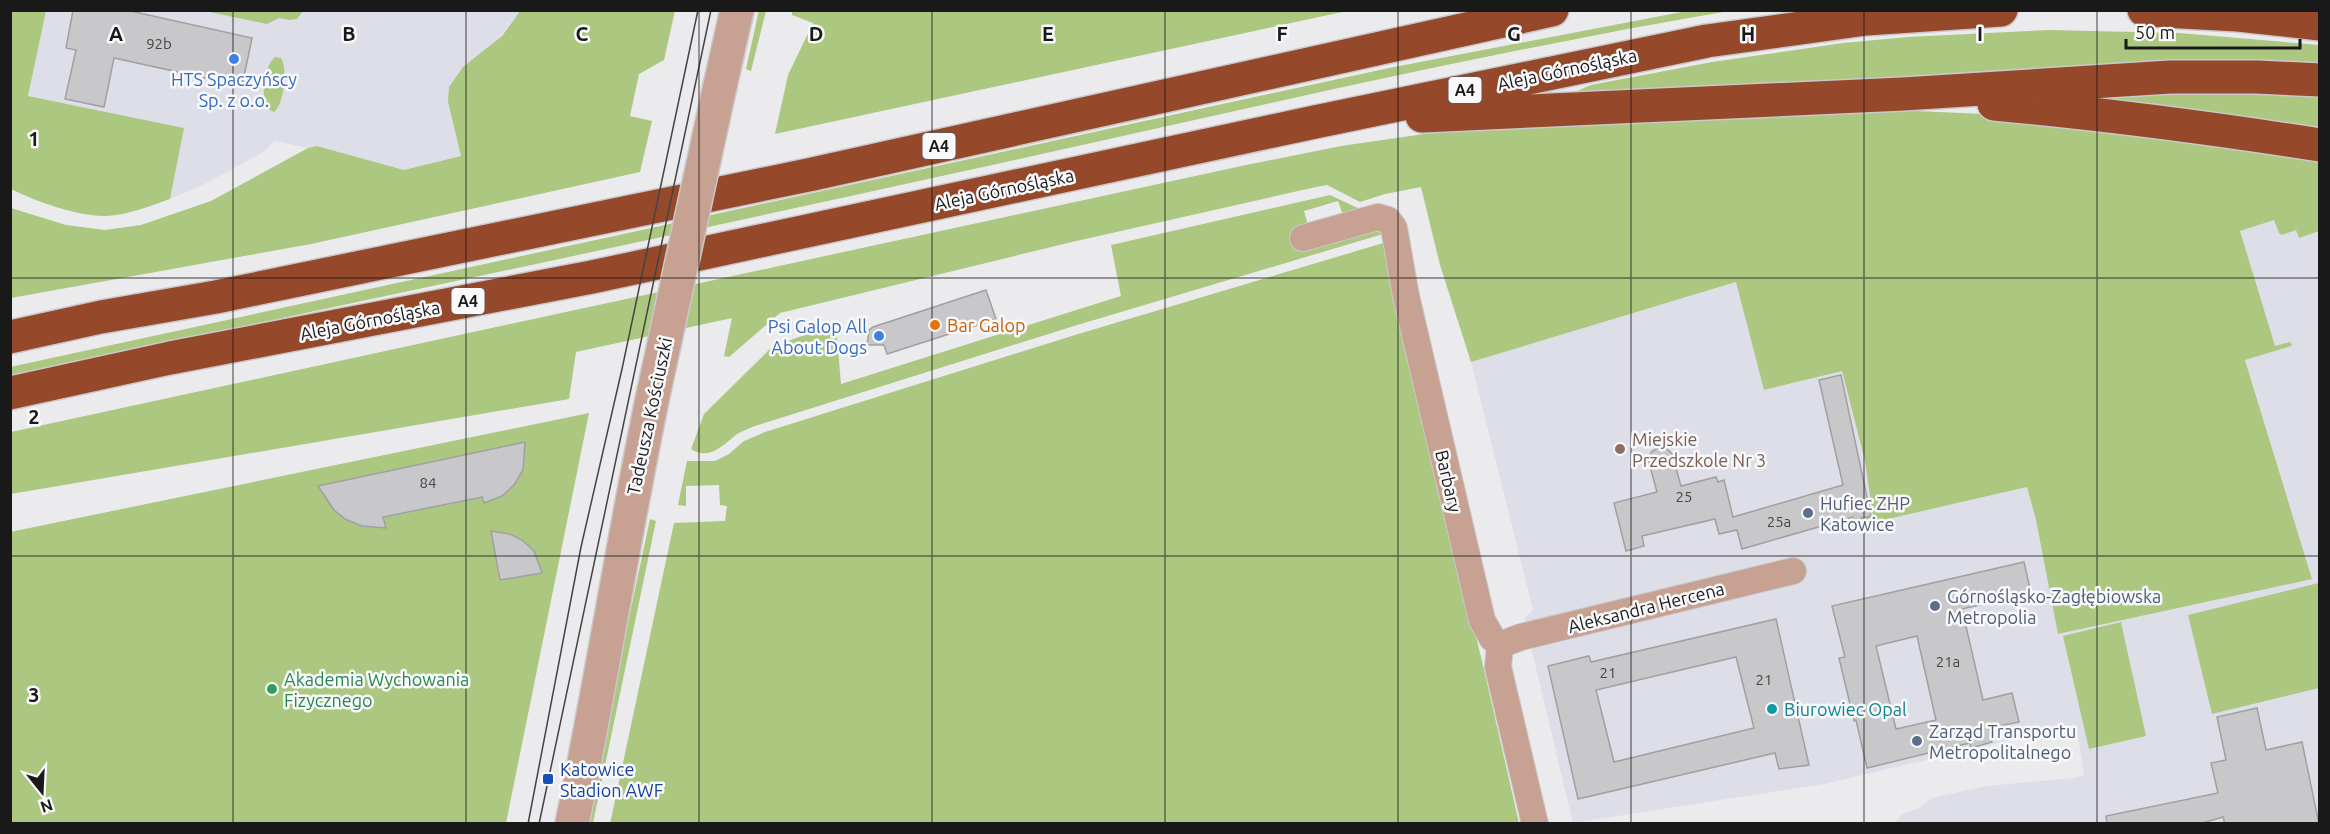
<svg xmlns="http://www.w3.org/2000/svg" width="2330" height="834" viewBox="0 0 2330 834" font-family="Ubuntu,sans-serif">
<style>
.built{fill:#dedee8}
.green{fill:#abc780}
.building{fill:#c8c8cb;stroke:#a0a0a2;stroke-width:1.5;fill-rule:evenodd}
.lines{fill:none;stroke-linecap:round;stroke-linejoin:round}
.minor-casing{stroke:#c9c9cc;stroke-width:28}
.tertiary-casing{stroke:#c9c9cc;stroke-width:36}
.motorway-casing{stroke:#c9c9cc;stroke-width:36}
.minor{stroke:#c7a192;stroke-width:26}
.tertiary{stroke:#c7a192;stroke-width:33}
.motorway{stroke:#95482a;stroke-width:33}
.tram{stroke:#444446;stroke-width:1.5}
.tertiary-bridge-casing{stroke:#c9c9cc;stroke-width:36;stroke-linecap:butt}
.tertiary-bridge{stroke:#c7a192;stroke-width:33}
.grid{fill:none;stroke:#19191a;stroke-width:1.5;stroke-opacity:0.55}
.shop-dot{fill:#3f7fe0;stroke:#f9f9fb;stroke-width:2}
.food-dot{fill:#e8710a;stroke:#f9f9fb;stroke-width:2}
.education-dot{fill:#8d6e63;stroke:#f9f9fb;stroke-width:2}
.service-dot{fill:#5c6f8a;stroke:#f9f9fb;stroke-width:2}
.leisure-dot{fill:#2e9e5b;stroke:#f9f9fb;stroke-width:2}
.culture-dot{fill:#0f9aa8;stroke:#f9f9fb;stroke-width:2}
.transit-dot{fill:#1a4fb4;stroke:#f9f9fb;stroke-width:2}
.labels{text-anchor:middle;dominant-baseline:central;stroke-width:5;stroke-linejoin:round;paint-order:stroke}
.number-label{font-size:15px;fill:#454546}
.shield{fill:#f9f9fb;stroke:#5c5c5e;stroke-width:1.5}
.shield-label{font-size:16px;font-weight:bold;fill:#19191a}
.street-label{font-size:18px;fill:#19191a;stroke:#f9f9fb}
.shop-label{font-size:18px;fill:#366cbe;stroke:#f9f9fb}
.food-label{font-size:18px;fill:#c56008;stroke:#f9f9fb;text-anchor:start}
.education-label{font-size:18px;fill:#785e54;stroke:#f9f9fb;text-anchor:start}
.service-label{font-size:18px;fill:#4e5e75;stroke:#f9f9fb;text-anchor:start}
.leisure-label{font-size:18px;fill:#27864d;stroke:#f9f9fb;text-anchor:start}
.culture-label{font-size:18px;fill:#0d838f;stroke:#f9f9fb;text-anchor:start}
.transit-label{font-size:18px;fill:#164399;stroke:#f9f9fb;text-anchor:start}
.grid-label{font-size:20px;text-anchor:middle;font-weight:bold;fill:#19191a;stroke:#f9f9fb;stroke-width:5;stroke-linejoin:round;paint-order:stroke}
</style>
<rect width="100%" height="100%" fill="#ebebee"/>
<path class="built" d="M 46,11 L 520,11 L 448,102 L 461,156 L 404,170 L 318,146 L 308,148 L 275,141 L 262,153 L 203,185 L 170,199 L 184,128 L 28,96 Z
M 2225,204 L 2319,216 L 2319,823 L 1895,823 L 1902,814 L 1919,808 L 1932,798 L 1986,786 L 2073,778 L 2084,775 L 2076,725 L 1824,784 L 1573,823 L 1524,618 L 1533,610 L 1471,362 L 1737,282 L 1764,390 L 1842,370 L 1865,461 L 1874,516 L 1839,525 L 1840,530 L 2027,487 L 2036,520 L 2059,634 L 2312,579 L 2245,359 L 2270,351 Z"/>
<path class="green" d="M 759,10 L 766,11 L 751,71 L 746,69 Z
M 10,11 L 46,11 L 28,96 L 184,128 L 170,199 C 150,206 128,215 106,216 C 79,217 35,201 11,189 Z
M 205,11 L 303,11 L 297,19 L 289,20 L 279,18 L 267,24 Z
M 520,11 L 675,11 L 664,60 L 639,74 L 630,116 L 652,121 L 640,172 L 311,244 L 11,298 L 11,208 L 66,225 L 105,230 L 141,225 L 211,201 L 308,148 L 317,146 L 404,170 L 461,156 L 448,102 L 449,87 L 463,67 L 502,36 Z
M 792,11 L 792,10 L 1347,11 L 775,134 L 788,75 L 813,23 L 792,15 Z
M 1687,11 L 1729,11 C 1471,55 1216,116 960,172 C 644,242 327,308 11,376 L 10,367 L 1389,68 Z
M 2049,30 L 2179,33 L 2319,45 L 2319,68 L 1578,95 L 1577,91 L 1591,85 L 1712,62 L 1843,43 L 1908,37 Z
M 275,57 L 281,58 C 288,69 284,105 274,112 C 257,107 264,65 275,57 Z
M 2117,93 L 2319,93 L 2319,133 L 2115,102 L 2113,100 Z
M 1869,109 L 2007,115 L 2319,157 L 2319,231 L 2299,238 L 2296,230 L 2282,235 L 2279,233 L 2274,220 L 2240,231 L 2275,346 L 2290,342 L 2292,344 L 2291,346 L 2245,360 L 2312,579 L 2058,634 L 2036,520 L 2027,487 L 1840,530 L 1839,525 L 1873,515 L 1865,461 L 1842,371 L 1764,390 L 1736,282 L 1471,362 L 1440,265 L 1421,187 L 1385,194 L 1360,202 L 1327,185 L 1316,187 L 1072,242 L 780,313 L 729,357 L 724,356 L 732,318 L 576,352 L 569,399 L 11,494 L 11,432 L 1246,165 L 1341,146 L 1445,131 Z
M 1330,195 L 1362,210 L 1343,215 L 1338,201 L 1304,211 L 1308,225 L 1291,231 L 1297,251 L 1368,231 L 1376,231 L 1383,234 L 1074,326 L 755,426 C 749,428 743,431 737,434 C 723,445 710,461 691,449 L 704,414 L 772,347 L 815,331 L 836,326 L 841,384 L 1121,296 L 1111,245 Z
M 1390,241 L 1397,305 L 1410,370 L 1482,661 L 1519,823 L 610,824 L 674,523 L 725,521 L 727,506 L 720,505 L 719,485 L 686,486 L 686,506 L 678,505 L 687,461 L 715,461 L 729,454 L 744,441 L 765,432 L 1075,335 Z
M 589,413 L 506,823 L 11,823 L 10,532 Z
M 650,519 L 656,521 L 593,823 L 585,824 Z
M 2319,583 L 2319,688 L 2212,714 L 2188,615 Z
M 2121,622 L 2146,736 L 2089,749 L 2063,636 Z"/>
<path class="building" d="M 73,10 L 126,10 L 252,38 L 242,86 L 114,58 L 104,107 L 65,99 L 76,50 L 66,48 Z
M 986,290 L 996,319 L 887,354 L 884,345 L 867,345 L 869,330 L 873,327 Z
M 1841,375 L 1871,516 L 1853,520 L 1853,517 L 1742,549 L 1737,530 L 1719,534 L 1715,519 L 1642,536 L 1644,546 L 1626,551 L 1614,503 L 1657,492 L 1648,459 L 1652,451 L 1661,447 L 1667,449 L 1672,454 L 1681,486 L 1716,477 L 1718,482 L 1724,480 L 1733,517 L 1843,485 L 1819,380 Z
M 525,442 L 523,470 L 514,485 L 502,496 L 484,503 L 482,497 L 383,517 L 386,528 L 362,526 L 345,519 L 334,510 L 318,486 Z
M 491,531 L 510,534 L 522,540 L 534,551 L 542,573 L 500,580 Z
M 2024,562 L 2031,593 L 1962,609 L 1983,700 L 2012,693 L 2019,722 L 1989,728 L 1992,742 L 1971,748 L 1970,743 L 1867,768 L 1856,720 L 1854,721 L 1839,658 L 1845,657 L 1832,606 ZM 1917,636 L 1936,720 L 1896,729 L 1876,646 Z
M 1776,619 L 1809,765 L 1779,769 L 1775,753 L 1578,799 L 1548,666 L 1589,656 L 1591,662 ZM 1736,657 L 1754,728 L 1614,762 L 1596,690 Z
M 2257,708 L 2266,750 L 2302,742 L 2319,824 L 2225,824 L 2223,817 L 2199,824 L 2107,824 L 2106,816 L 2218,793 L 2211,763 L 2226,760 L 2217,717 Z"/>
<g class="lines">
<defs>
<path id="minor" d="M 1303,238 L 1378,217 L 1388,220 L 1394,228 L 1406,296 L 1482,620 L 1492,638 L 1500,645
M 1500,645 L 1521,637 L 1793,571
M 1500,645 L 1498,667 L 1535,824"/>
<path id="tertiary" d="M 720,86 L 737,10
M 572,824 C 601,683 623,541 652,400"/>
<path id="motorway" d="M 2144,10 L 2238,15 L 2320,24
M 1994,104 C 2103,114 2211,128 2320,145
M 1422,116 L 1903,94 L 2170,77 L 2257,77 L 2320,80
M 10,337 L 101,317 L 216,297 L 813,174 L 1552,10
M 10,393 L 170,358 L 592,277 L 1315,122 L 1707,41 L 1866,19 L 2001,10"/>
</defs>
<use href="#minor" class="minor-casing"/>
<use href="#tertiary" class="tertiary-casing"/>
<use href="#motorway" class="motorway-casing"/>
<use href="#minor" class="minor"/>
<use href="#tertiary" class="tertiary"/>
<use href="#motorway" class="motorway"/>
<path class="tram" d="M 528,824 L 581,547 L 622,369 L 698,10
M 539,824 L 711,10"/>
<defs>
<path id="tertiary-bridge" d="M 652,400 L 720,86"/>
</defs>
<use href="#tertiary-bridge" class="tertiary-bridge-casing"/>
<use href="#tertiary-bridge" class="tertiary-bridge"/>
</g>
<path class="grid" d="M 233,10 L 233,824M 466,10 L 466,824M 699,10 L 699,824M 932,10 L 932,824M 1165,10 L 1165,824M 1398,10 L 1398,824M 1631,10 L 1631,824M 1864,10 L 1864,824M 2097,10 L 2097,824M 10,278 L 2320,278M 10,556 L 2320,556"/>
<g class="shop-dot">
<circle cx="234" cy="59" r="6"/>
<circle cx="879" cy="336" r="6"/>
</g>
<circle class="food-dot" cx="935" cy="325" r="6"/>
<circle class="education-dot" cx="1620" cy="449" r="6"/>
<g class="service-dot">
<circle cx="1808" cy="513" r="6"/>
<circle cx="1935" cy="606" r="6"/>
<circle cx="1917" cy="741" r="6"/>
</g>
<circle class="leisure-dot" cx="272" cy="689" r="6"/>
<circle class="culture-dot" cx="1772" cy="709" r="6"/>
<rect class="transit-dot" x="542" y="773" width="12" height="12" rx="3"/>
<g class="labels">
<g class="number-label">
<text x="159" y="43">92b</text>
<text x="428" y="482">84</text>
<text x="1684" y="496">25</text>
<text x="1779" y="521">25a</text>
<text x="1948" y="661">21a</text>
<text x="1608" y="672">21</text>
<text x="1764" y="679">21</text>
</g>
<g class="shield">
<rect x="1448.5" y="77" width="33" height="26" rx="4.5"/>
<rect x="922.5" y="133" width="33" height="26" rx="4.5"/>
<rect x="451.5" y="288" width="33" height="26" rx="4.5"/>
</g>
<g class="shield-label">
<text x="1465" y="90">A4</text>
<text x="939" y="146">A4</text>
<text x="468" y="301">A4</text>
</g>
<g class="street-label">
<text transform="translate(1567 69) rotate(-12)">Aleja Górnośląska</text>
<text transform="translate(1004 189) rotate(-12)">Aleja Górnośląska</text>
<text transform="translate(370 320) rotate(-11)">Aleja Górnośląska</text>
<text transform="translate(649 416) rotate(-78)">Tadeusza Kościuszki</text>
<text transform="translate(1449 481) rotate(77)">Barbary</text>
<text transform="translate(1646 607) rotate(-14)">Aleksandra Hercena</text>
</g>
<g class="shop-label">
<text x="234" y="79">HTS Spaczyńscy<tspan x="234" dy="21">Sp. z o.o.</tspan></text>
<text x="867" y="326" text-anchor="end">Psi Galop All<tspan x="867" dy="21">About Dogs</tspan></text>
</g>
<g class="food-label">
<text x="947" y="325">Bar Galop</text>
</g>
<g class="education-label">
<text x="1632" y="439">Miejskie<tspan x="1632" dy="21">Przedszkole Nr 3</tspan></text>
</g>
<g class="service-label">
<text x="1820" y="503">Hufiec ZHP<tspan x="1820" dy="21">Katowice</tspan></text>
<text x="1947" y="596">Górnośląsko-Zagłębiowska<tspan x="1947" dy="21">Metropolia</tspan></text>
<text x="1929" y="731">Zarząd Transportu<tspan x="1929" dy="21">Metropolitalnego</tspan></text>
</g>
<g class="leisure-label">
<text x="284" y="679">Akademia Wychowania<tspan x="284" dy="21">Fizycznego</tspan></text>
</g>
<g class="culture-label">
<text x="1784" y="709">Biurowiec Opal</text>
</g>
<g class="transit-label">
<text x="560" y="769">Katowice<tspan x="560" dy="21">Stadion AWF</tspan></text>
</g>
</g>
<g class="grid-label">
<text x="116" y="41">A</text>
<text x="349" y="41">B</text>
<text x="582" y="41">C</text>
<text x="816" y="41">D</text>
<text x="1048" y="41">E</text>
<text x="1282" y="41">F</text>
<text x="1514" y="41">G</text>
<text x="1748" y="41">H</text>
<text x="1980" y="41">I</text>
<text x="34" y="146">1</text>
<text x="34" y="424">2</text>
<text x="34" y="702">3</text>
</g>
<rect width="2330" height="834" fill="none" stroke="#19191a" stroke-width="24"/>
<g transform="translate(42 792) rotate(162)" stroke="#f9f9fb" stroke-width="4.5" paint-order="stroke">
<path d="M0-4.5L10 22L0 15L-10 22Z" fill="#19191a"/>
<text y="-9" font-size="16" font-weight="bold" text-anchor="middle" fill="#19191a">N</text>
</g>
<path d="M2126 39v9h174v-9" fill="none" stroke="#19191a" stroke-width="3"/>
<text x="2135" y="39" font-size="18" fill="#19191a" stroke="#f9f9fb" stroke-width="4.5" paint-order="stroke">50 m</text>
</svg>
